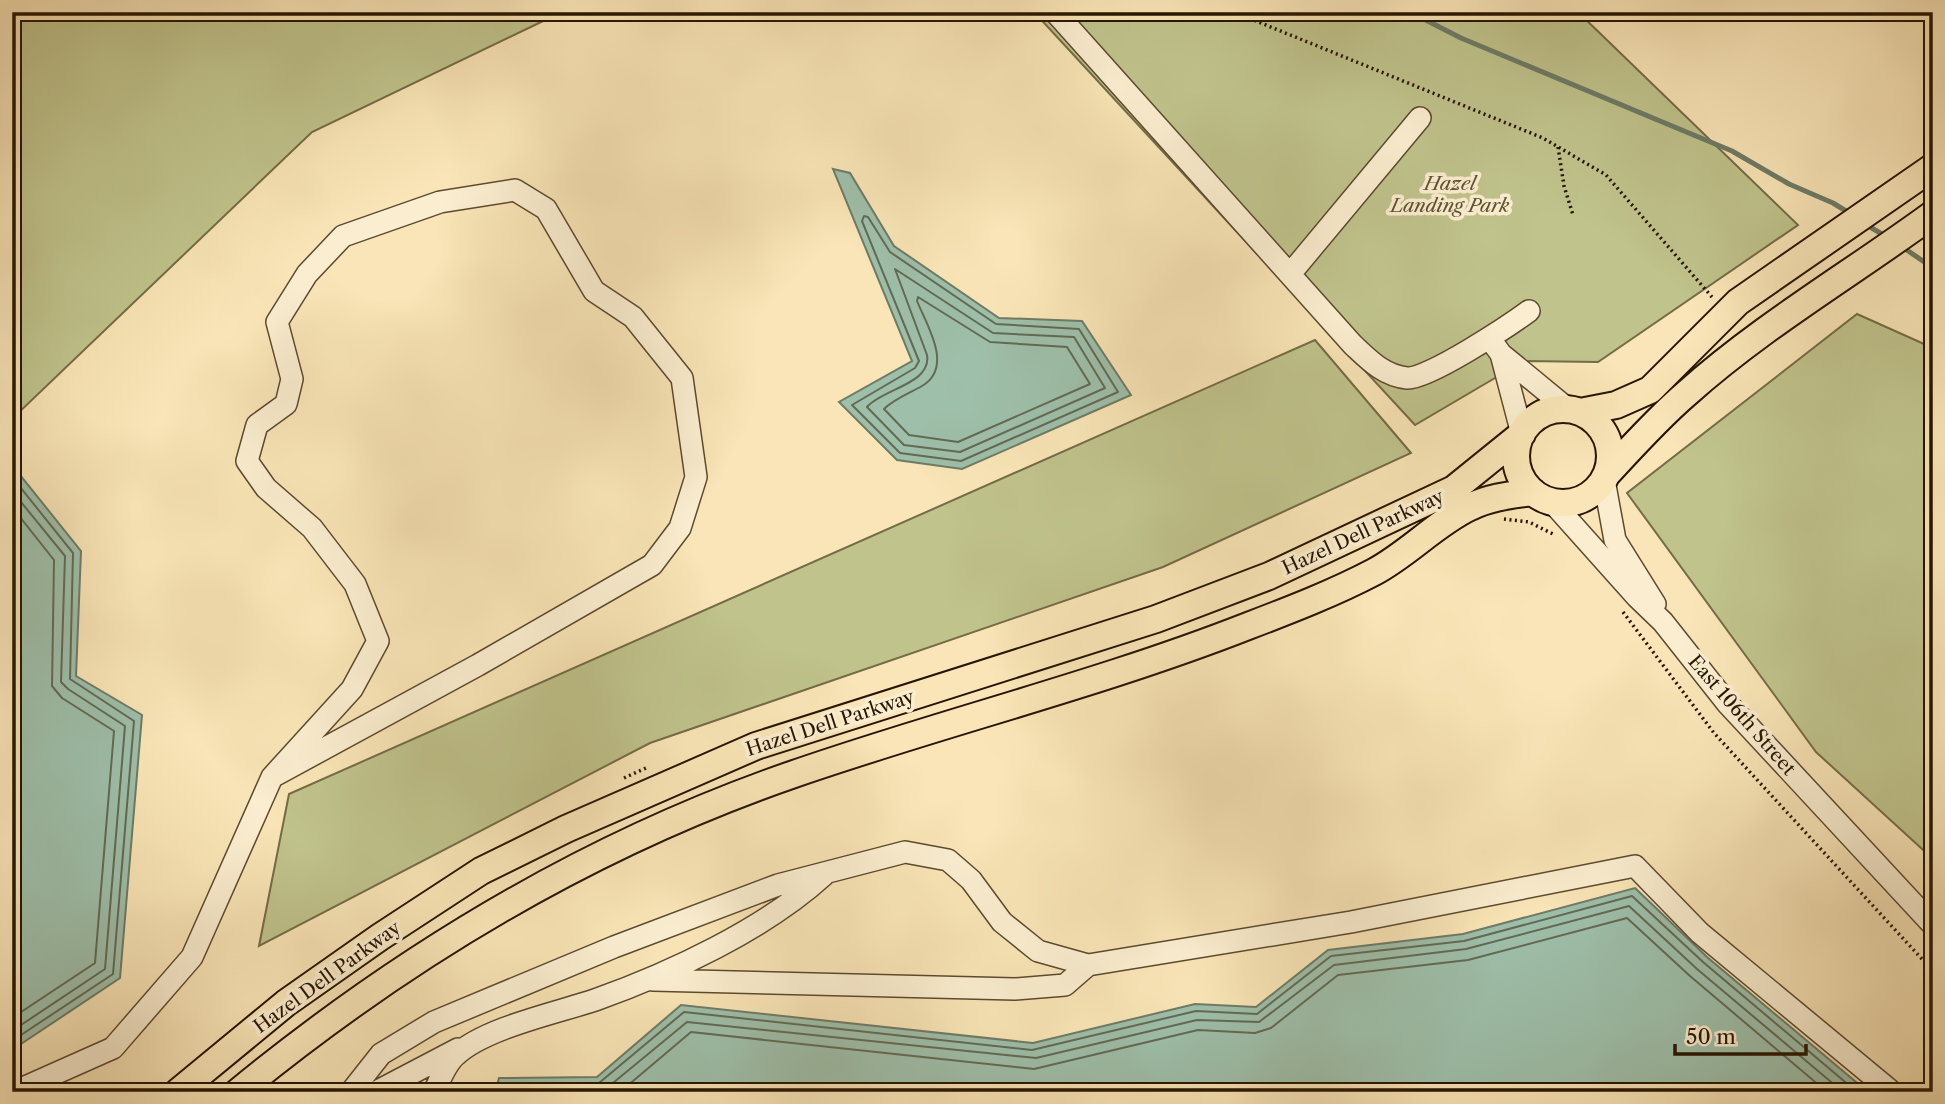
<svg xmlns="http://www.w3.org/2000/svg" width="1945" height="1104" viewBox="0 0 1945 1104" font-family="'Libre Caslon Text',serif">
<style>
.green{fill:#c0c38c;stroke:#746c46;stroke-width:2}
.water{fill:#9ebfaa;stroke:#6e7b66;stroke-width:2}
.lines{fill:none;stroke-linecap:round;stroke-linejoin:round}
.shore{stroke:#626a55;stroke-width:2}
.stream{stroke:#6e7b66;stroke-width:5}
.minor-casing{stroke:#5c492e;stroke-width:24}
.major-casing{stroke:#271500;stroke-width:30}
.path{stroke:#271500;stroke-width:3.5;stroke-dasharray:2 3.5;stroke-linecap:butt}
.minor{stroke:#fbeed0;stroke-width:21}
.major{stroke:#f9e5b7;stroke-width:26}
.labels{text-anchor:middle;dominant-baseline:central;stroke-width:7;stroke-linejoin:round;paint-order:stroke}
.park-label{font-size:19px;font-style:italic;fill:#5d5231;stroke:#fbeed0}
.street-label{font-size:19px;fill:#271500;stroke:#fbeed0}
</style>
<rect width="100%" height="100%" fill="#f9e5b7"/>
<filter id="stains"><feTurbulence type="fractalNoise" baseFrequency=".00286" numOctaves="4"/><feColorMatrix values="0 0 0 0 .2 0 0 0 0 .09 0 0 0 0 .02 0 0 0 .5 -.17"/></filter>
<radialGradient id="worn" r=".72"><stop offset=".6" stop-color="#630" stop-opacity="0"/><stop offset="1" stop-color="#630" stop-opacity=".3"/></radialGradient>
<path class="green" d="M 12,12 L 562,12 L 312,132 L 12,419 Z
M 1034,12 L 1578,12 L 1798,225 L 1598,362 L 1524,361 L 1415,425 Z
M 1857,314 L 1933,348 L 1933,859 L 1816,752 L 1627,493 Z
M 1315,340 L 1411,453 L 1163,567 L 650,743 L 259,946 L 289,794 Z"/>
<path class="water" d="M 833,169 L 850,173 L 894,246 L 999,318 L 1082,321 L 1131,395 L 962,469 L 897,460 L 839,402 L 912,361 Z
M 12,465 L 81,551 L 76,676 L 142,715 L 120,978 L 12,1050 Z
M 1635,888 L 1707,957 L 1868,1092 L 495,1092 L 499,1078 L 597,1077 L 681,1005 L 1033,1043 L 1195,1004 L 1256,1007 L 1328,950 L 1463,934 Z"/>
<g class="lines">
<path class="shore" d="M 864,216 L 868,217 L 890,252 L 996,324 L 1079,329 L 1118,392 L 961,461 L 900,453 L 852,405 L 915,368 L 919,361 L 862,221 Z
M 895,269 L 993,333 L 1074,337 L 1105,388 L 960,452 L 904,445 L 867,407 C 882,389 932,384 927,355 Z
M 918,297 L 990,342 L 1067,347 L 1090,384 L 958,442 L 909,435 L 884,409 C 894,399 910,393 922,386 C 954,367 927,326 917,301 Z
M 12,477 L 73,553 L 70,679 L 134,721 L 113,974 L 12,1041
M 12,491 L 65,556 L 61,682 L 68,689 L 125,726 L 105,969 L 12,1031
M 12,507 L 54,560 L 52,686 L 62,698 L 114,731 L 95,963 L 12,1018
M 503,1092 L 507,1085 L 599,1083 L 684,1012 L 1032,1050 L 1196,1011 L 1257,1014 L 1331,956 L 1464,941 L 1632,896 L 1703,962 L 1857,1092
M 602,1092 L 687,1022 L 1036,1058 L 1197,1020 L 1259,1022 L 1334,965 L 1466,949 L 1629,906 L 1697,969 L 1843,1092
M 620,1092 L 691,1032 L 1034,1069 L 1198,1030 L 1255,1033 L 1271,1028 L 1338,975 L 1468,960 L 1627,918 L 1690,976 L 1827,1092"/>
<path class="stream" d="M 1410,12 L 1461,38 L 1732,151 L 1789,184 L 1833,203 L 1851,214
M 1865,224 L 1887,237
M 1901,246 L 1933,268"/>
<defs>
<path id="minor" d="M 1055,12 L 1353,345 C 1369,360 1384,376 1407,378 C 1427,380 1510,325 1529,311
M 1290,274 L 1420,118
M 1490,339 L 1501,354 L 1569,410
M 1501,354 L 1522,434
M 1604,480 L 1615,540 L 1655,604
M 1553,503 L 1637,597 L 1663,622 L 1727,703 L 1933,925
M 653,980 L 1015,989 L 1065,985 L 1088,965
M 14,1092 L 113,1048 L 192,957 L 272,777 L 352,689 L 378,641 L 355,584 L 312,528 L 266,488 L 247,461 L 257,425 L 286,404 L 292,379 L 277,322 L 307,274 L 343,236 L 440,202 L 515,190 L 546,209 L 594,291 L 633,317 L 682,378 L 696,477 L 680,528 L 652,565 L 478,665 L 272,777
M 351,1092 L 381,1054 L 434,1022 L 614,947 L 778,885 L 905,852 L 948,860 L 971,880 L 1002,922 L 1038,951 L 1088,965 L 1351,922 L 1635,866 L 1700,933 L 1892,1092
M 376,1092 L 458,1049
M 434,1092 C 440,1080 446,1063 456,1055 C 485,1028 556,1013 595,1000 C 671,973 765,929 824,875"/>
<path id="major" d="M1516 456a47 47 0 1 1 94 0a47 47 0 1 1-94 0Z
M 1580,412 L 1616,405 L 1650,390 L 1738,302 L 1933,167
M 1607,474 C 1632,447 1658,418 1686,394 C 1762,326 1851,274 1933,214
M 178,1092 L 286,1003 L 380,937 L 481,871 L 566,829 L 756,746 L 1156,619 L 1269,576 L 1454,489 L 1522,434
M 238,1092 C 404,956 591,844 794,774 C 944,722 1100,684 1248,626 C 1290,610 1334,593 1374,572 C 1408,554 1436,523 1470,507 C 1490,497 1511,495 1533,492"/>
</defs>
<use href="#minor" class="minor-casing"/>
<use href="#major" class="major-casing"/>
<path class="path" d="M 1234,12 L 1543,138 L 1606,175 L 1712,297
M 1558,147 L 1564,186 L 1573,215
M 1504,519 L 1529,522 L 1553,534
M 1623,612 L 1714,733 L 1933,971
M 624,778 L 646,768
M 151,1092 L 158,1086"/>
<use href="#minor" class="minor"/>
<use href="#major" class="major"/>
</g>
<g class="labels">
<g class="park-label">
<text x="1450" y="183">Hazel<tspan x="1450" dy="22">Landing Park</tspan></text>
</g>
<g class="street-label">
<text transform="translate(1363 532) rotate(-25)">Hazel Dell Parkway</text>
<text transform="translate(1742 715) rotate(49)">East 106th Street</text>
<text transform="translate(830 723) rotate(-18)">Hazel Dell Parkway</text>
<text transform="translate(327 977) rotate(-36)">Hazel Dell Parkway</text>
</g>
</g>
<rect width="1945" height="1104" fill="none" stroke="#f9e5b7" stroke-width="42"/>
<rect x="14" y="14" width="1917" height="1076" fill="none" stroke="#271500" stroke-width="3.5"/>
<rect x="21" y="21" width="1903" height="1062" fill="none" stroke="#271500" stroke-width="2"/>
<path d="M1675 1044v10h131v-10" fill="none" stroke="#271500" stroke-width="3.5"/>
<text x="1686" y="1044" font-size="21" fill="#271500" stroke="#fbeed0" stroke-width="5" paint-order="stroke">50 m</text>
<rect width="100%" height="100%" filter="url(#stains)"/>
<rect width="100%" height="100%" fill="url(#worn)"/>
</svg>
